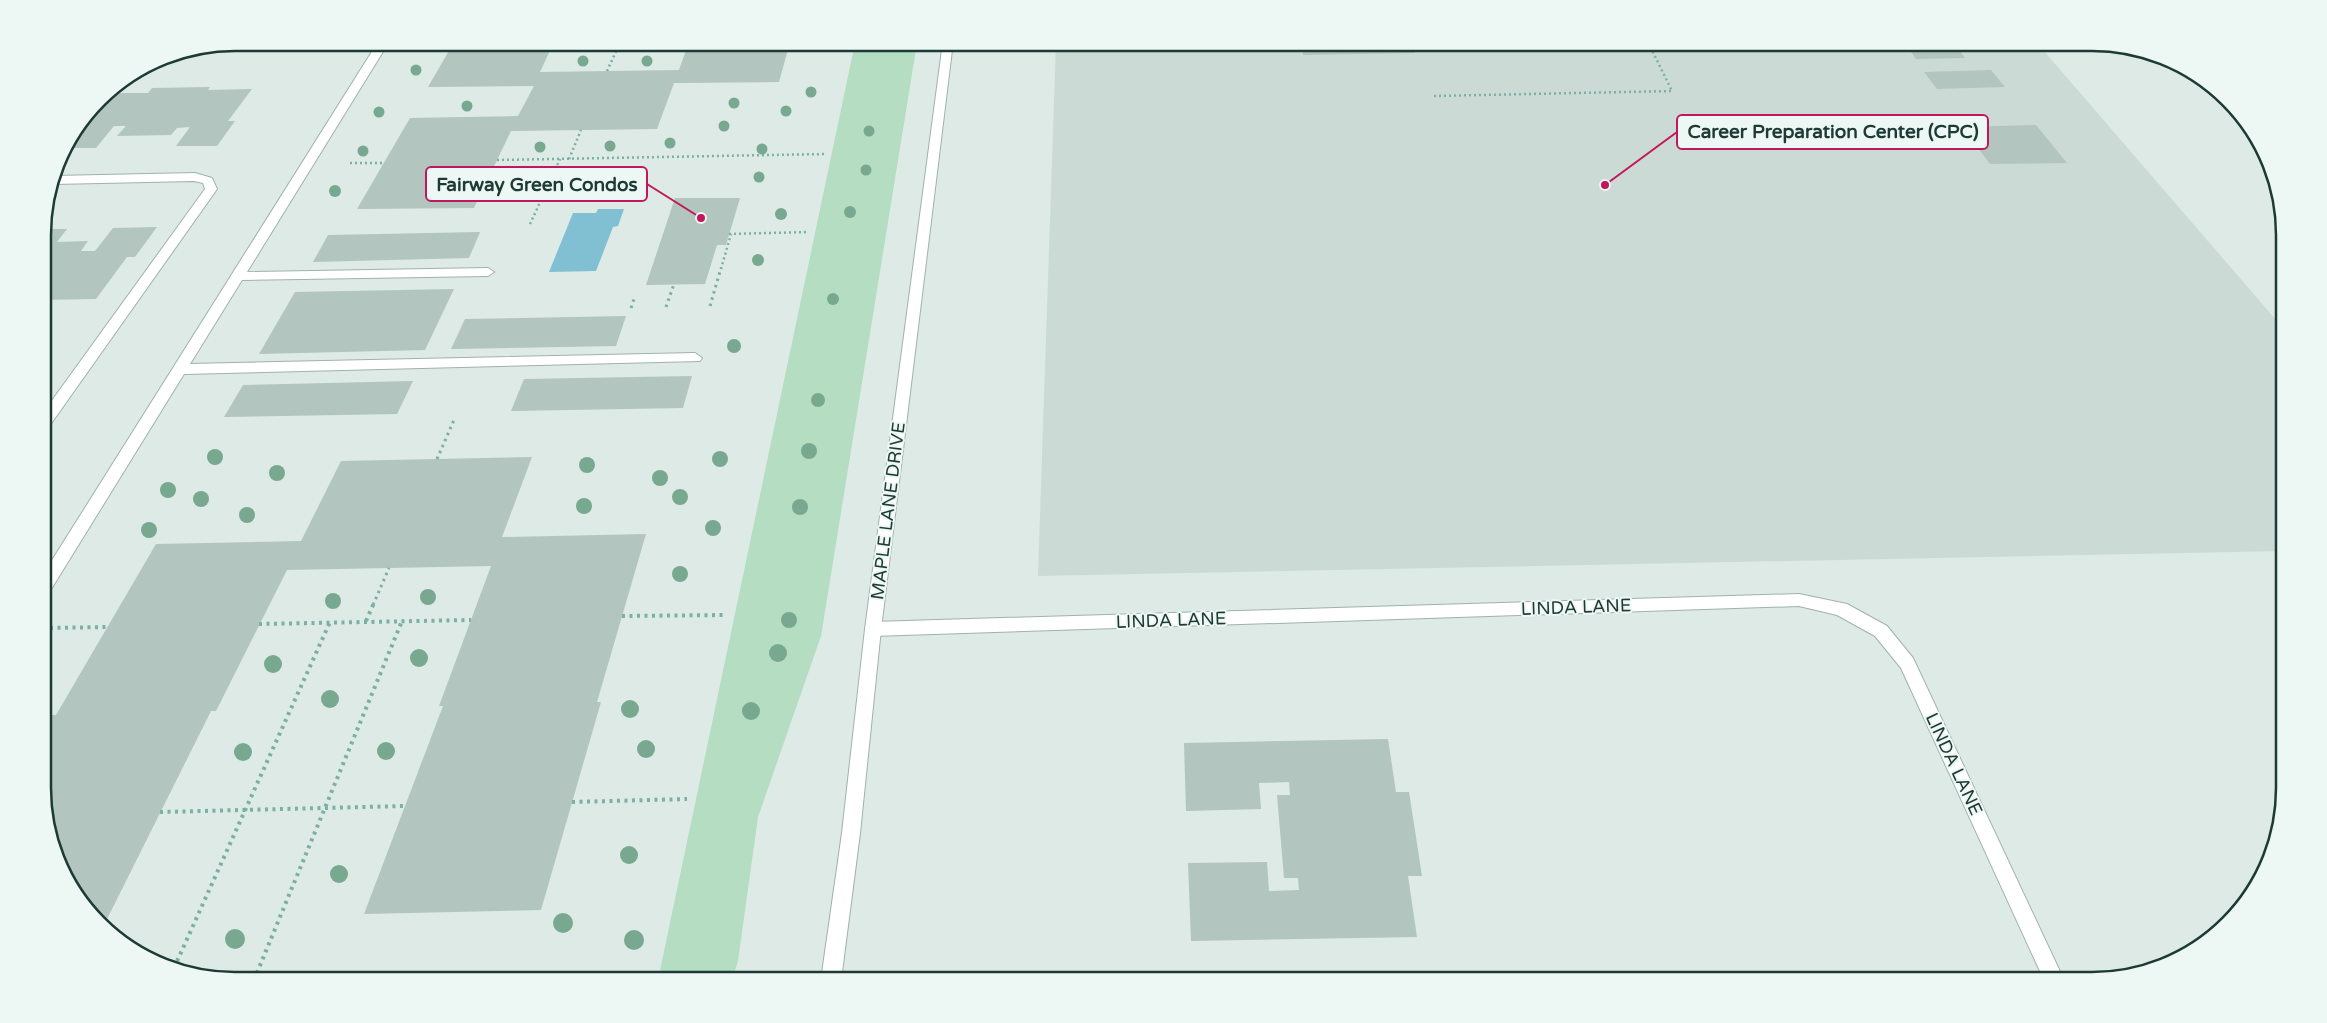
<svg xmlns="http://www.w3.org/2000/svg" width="2327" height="1023" viewBox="0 0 2327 1023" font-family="'Varela Round',sans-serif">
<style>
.built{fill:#cbdad4}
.green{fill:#b4ddc2}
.water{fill:#81c0d3}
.building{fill:#b2c5be}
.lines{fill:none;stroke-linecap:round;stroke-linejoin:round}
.service-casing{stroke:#a0b2ad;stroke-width:2}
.minor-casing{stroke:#a0b2ad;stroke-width:2}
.tertiary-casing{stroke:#a0b2ad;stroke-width:2}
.path-far2{stroke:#7bb0a4;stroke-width:2.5;stroke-dasharray:2 3;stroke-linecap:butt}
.path-far1{stroke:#7bb0a4;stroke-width:3;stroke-dasharray:2.5 4;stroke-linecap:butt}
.path{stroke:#7bb0a4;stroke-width:4;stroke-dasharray:3 4.5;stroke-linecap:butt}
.service{fill:#fff;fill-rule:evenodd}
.minor{fill:#fff;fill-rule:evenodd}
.tertiary{fill:#fff;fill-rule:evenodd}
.tree{fill:#78a990}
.labels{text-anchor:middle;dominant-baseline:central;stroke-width:4;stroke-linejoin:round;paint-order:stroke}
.street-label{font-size:18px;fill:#1e3a35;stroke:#edf7f3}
.rim{fill:none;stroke:#1e3a35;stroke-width:2.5}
.leader{fill:none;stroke:#c2185b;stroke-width:2}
.callout-dot{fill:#c2185b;stroke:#edf7f3;stroke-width:2}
.callout{fill:#edf7f3;stroke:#c2185b;stroke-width:2}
.callout-label{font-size:19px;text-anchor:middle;font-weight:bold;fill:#1e3a35}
</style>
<rect width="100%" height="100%" fill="#ddeae5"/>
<path class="built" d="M 1056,43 L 2037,43 L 2283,328 L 2284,551 L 1038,576 Z"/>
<path class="green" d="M 855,43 L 917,43 L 821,636 L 758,817 L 738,961 L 732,980 L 658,980 Z"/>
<path class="water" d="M 598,209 L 624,209 L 618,226 L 613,227 L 596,271 L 549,272 L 573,213 L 596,213 Z"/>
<path class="building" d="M 235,42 L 285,42 L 283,45 L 213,48 Z
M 454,42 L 554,42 L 540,72 L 679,70 L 689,42 L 790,42 L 779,82 L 674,83 L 657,129 L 511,131 L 474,208 L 357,209 L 410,118 L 518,116 L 534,86 L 428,87 Z
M 1301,42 L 1411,42 L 1415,53 L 1303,55 Z
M 1463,42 L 1499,42 L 1500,46 L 1464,46 Z
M 1904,42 L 1953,42 L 1965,58 L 1916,59 Z
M 1991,70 L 2005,87 L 1937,89 L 1924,72 Z
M 210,87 L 208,90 L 252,89 L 228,121 L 235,121 L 217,146 L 176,146 L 190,127 L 177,128 L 171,135 L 117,136 L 126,126 L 114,126 L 96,148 L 65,148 L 110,89 L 116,89 L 112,93 L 148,93 L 152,88 Z
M 2036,125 L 2067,163 L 1990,164 L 1962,127 Z
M 675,198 L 740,198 L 726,245 L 717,245 L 705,284 L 646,285 Z
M 157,227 L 135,257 L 127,257 L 96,299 L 43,300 L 43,229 L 67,229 L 57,242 L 88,241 L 81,251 L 95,251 L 113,228 Z
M 480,232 L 469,258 L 313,262 L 328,235 Z
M 454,289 L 425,350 L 259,354 L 295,292 Z
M 626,316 L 616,346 L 451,349 L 465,319 Z
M 692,376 L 683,408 L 511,411 L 524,379 Z
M 413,381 L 397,414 L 224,417 L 243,385 Z
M 532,457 L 502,537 L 646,534 L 597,702 L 601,702 L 541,910 L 364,914 L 443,706 L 439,706 L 491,566 L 287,570 L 216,711 L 211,711 L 106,921 L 98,921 L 83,905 L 57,862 L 44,813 L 44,728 L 52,715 L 56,715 L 156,544 L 301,541 L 341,461 Z
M 1388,739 L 1396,792 L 1409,792 L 1422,876 L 1408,876 L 1417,937 L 1191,941 L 1188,863 L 1267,862 L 1269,891 L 1299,890 L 1298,878 L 1284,878 L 1277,795 L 1290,795 L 1289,782 L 1259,783 L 1261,809 L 1186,811 L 1184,743 Z"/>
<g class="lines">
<defs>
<path id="service" d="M 378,42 L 389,42 L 247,272 L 488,268 L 494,272 L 488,276 L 242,280 L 190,364 L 695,353 L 702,358 L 700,361 L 184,374 L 50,591 L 44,592 L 44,573 Z
M 195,173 L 212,178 L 217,189 L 48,428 L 43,429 L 43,413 L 205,189 L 203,183 L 194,181 L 54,184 L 55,176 Z"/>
<path id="minor" d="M 1799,594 L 1847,604 L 1887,626 L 1913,658 L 2064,980 L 2044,980 L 1901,668 L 1875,636 L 1837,615 L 1799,606 L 873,636 L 867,634 L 865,629 L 867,624 L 873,622 Z"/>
<path id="tertiary" d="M 943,42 L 953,42 L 881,629 L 860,833 L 841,980 L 821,980 L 842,833 L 865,629 Z"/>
</defs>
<use href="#service" class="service-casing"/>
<use href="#minor" class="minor-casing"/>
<use href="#tertiary" class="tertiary-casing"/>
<path class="path-far2" d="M 553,46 L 688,44
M 417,48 L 451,47
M 607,71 L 619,45
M 1434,96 L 1672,91 L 1648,42
M 569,159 L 581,130
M 497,160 L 826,154
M 350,163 L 384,163
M 530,224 L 560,159
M 729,234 L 809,232
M 721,269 L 731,234"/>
<path class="path-far1" d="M 710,306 L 721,268
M 666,307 L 674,284
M 631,308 L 635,296
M 437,459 L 454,420
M 373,605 L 389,568"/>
<path class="path" d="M 622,616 L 726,615
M 366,621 L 374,603
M 259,624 L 471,620
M 50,628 L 108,627
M 572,802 L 687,799
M 160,812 L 405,806
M 174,968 L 330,622
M 254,980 L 402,621"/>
<use href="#service" class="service"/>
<use href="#minor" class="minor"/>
<use href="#tertiary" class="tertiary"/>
</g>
<g class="tree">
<circle cx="583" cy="61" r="5.5"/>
<circle cx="647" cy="61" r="5.5"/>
<circle cx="416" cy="70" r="5.5"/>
<circle cx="811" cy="92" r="5.5"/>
<circle cx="734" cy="103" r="5.5"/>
<circle cx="467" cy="106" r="5.5"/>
<circle cx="786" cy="111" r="5.5"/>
<circle cx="379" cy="112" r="5.5"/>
<circle cx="724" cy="126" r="5.5"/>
<circle cx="869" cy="131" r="5.5"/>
<circle cx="670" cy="143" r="5.5"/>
<circle cx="610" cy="146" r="5.5"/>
<circle cx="540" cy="147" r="5.5"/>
<circle cx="762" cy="149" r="5.5"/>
<circle cx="363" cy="151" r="5.5"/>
<circle cx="866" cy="170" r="5.5"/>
<circle cx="759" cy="177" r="5.5"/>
<circle cx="335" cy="191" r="6"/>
<circle cx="524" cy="195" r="6"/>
<circle cx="850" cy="212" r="6"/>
<circle cx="781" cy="214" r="6"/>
<circle cx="758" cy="260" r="6"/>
<circle cx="833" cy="299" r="6"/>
<circle cx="734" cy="346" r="7"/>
<circle cx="818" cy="400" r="7"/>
<circle cx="809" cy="451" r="8"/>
<circle cx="215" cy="457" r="8"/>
<circle cx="720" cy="459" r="8"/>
<circle cx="587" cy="465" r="8"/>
<circle cx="277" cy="473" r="8"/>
<circle cx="660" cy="478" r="8"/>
<circle cx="168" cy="490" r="8"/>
<circle cx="680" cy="497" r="8"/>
<circle cx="201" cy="499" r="8"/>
<circle cx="584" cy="506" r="8"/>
<circle cx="800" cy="507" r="8"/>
<circle cx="247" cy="515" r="8"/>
<circle cx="713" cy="528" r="8"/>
<circle cx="149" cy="530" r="8"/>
<circle cx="680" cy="574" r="8"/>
<circle cx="428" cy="597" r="8"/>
<circle cx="333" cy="601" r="8"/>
<circle cx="789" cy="620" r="8"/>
<circle cx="778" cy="653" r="9"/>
<circle cx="419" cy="658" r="9"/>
<circle cx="273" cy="664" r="9"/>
<circle cx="330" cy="699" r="9"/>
<circle cx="630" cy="709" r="9"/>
<circle cx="751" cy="711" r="9"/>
<circle cx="646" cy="749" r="9"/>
<circle cx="386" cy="751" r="9"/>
<circle cx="243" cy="752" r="9"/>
<circle cx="629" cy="855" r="9"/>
<circle cx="339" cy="874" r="9"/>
<circle cx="563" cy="923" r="10"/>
<circle cx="235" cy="939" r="10"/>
<circle cx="634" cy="940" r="10"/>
</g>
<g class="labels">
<g class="street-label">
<text transform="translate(888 511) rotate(-83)">MAPLE LANE DRIVE</text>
<text transform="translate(1576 607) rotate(-2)">LINDA LANE</text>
<text transform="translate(1171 620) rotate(-2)">LINDA LANE</text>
<text transform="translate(1954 764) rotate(65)">LINDA LANE</text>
</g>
</g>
<path d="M0 0H2327V1023H0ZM235 51H2092A184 184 0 0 1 2276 235V788A184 184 0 0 1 2092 972H235A184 184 0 0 1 51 788V235A184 184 0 0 1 235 51Z" fill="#edf7f3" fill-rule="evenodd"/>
<path class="rim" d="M235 51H2092A184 184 0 0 1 2276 235V788A184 184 0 0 1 2092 972H235A184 184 0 0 1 51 788V235A184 184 0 0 1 235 51Z"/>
<path class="leader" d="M1605 185L1677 132M701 218L647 184"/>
<g class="callout-dot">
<circle cx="1605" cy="185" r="5"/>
<circle cx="701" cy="218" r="5"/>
</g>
<g class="callout">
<rect x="1677" y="115" width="311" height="34" rx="5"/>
<rect x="426" y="167" width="221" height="34" rx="5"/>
</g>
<g class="callout-label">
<text x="1833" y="138">Career Preparation Center (CPC)</text>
<text x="537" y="191">Fairway Green Condos</text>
</g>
</svg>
